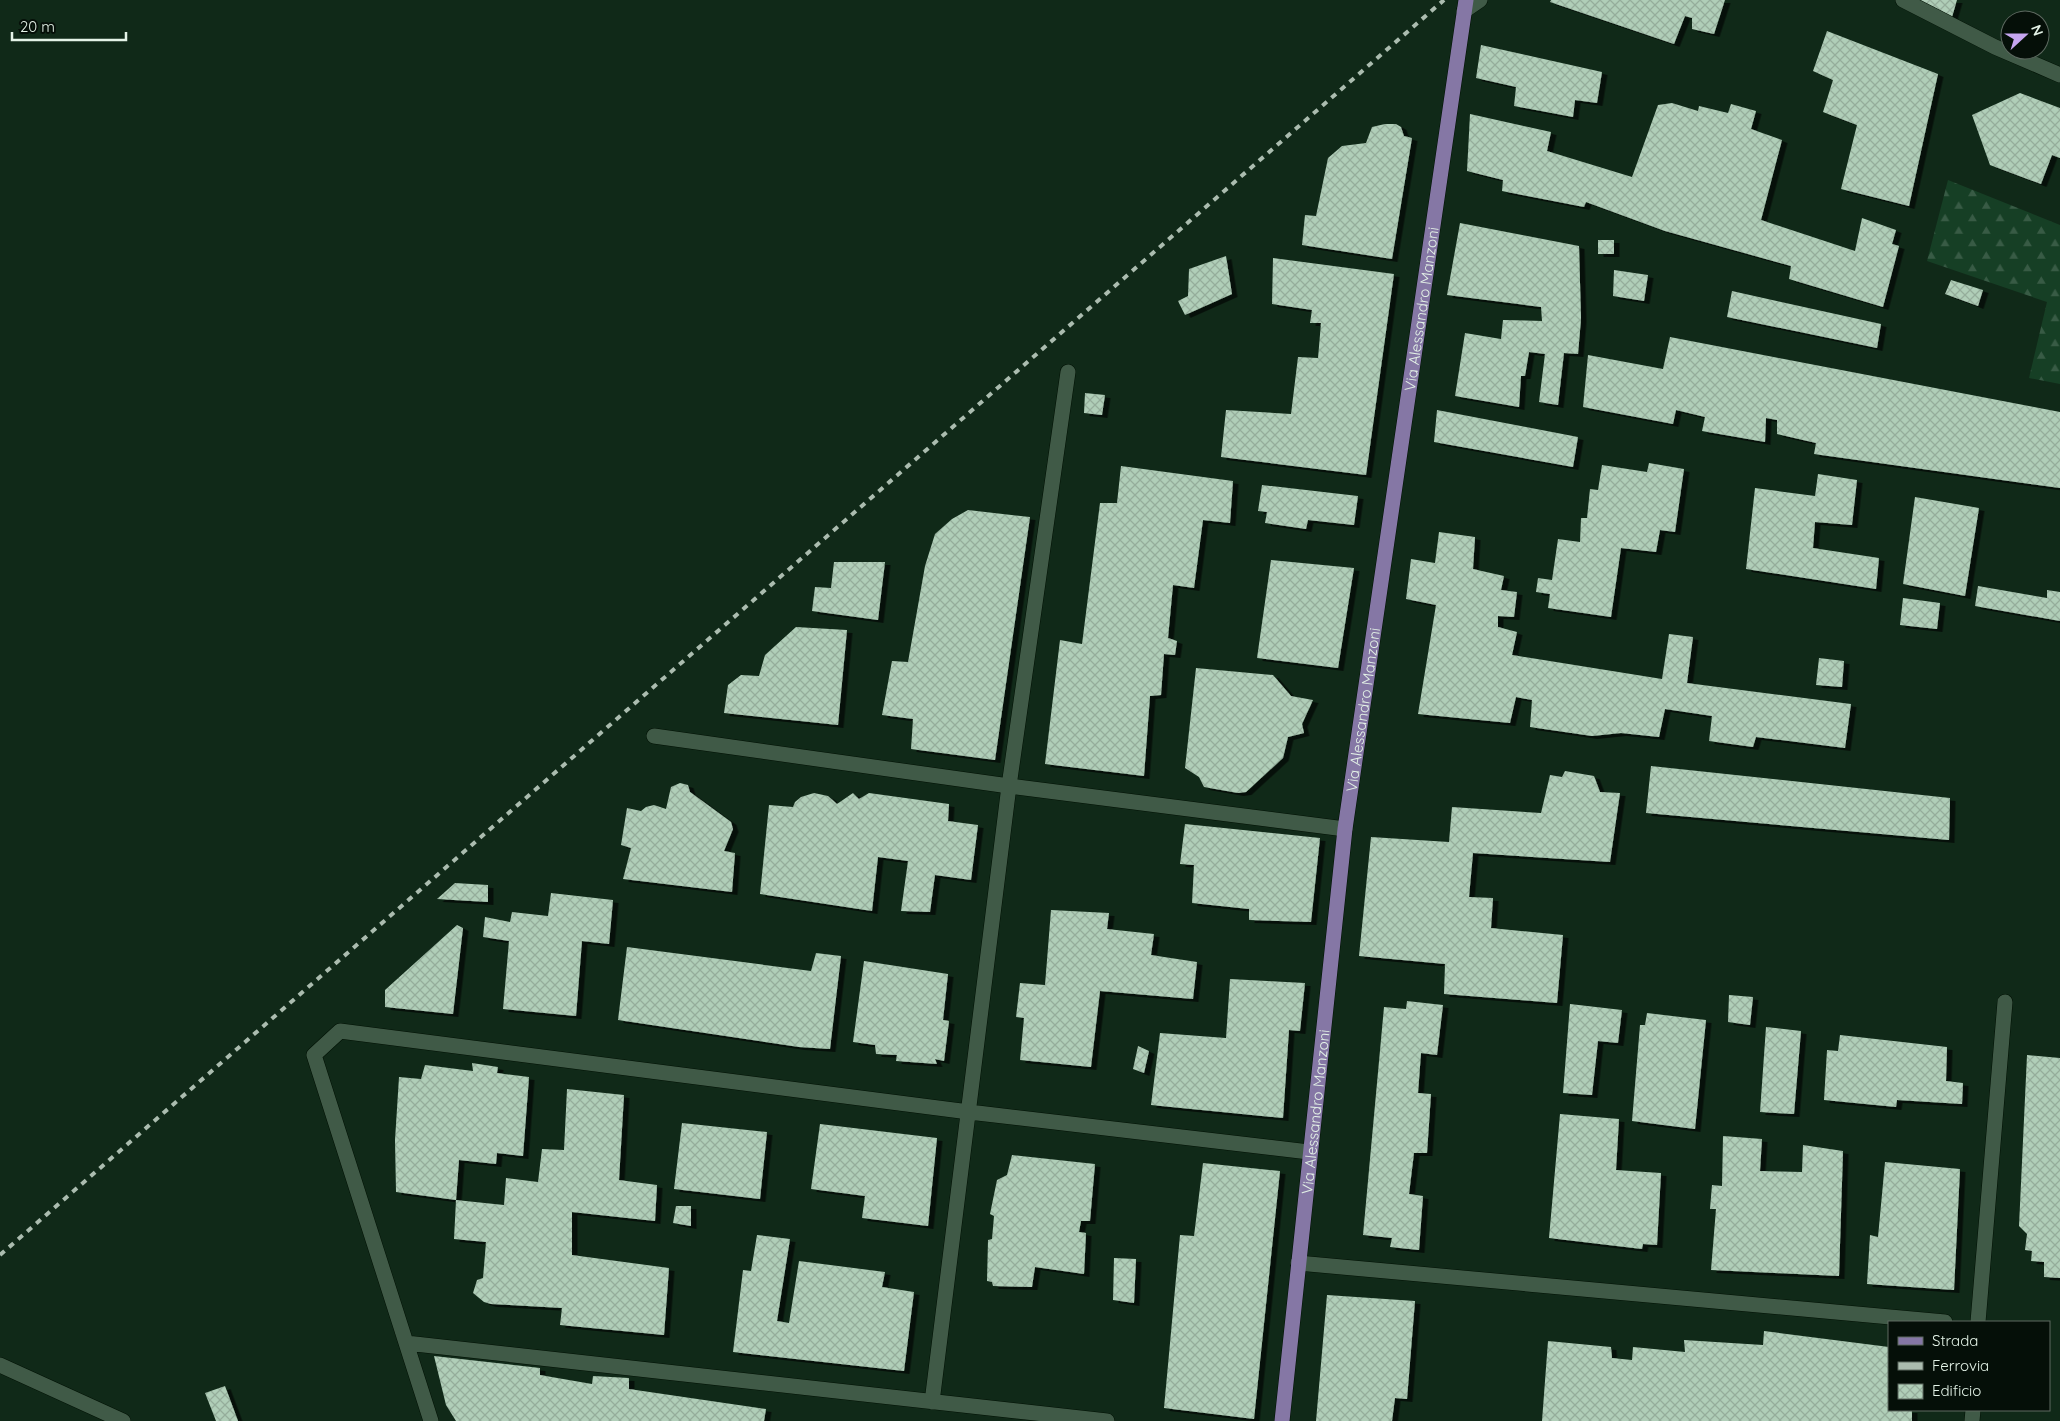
<svg xmlns="http://www.w3.org/2000/svg" width="2060" height="1421" viewBox="0 0 2060 1421" font-family="Quicksand,sans-serif">
<style>
.forest{fill:url(#forest-firs)}
.building{fill:url(#building-cross-hatch);filter:url(#shadow)}
.lines{fill:none;stroke-linecap:round;stroke-linejoin:round}
.minor-casing{stroke:#001104;stroke-width:16}
.major-casing{stroke:#001104;stroke-width:16}
.minor{stroke:#405a47;stroke-width:15}
.major{stroke:#8577a5;stroke-width:15}
.rail{stroke:#abbcaf;stroke-width:4;stroke-dasharray:6 6;stroke-linecap:butt}
.labels{text-anchor:middle;dominant-baseline:central;stroke-width:5;stroke-linejoin:round;paint-order:stroke}
.street-label{font-size:15px;fill:#e4f3e7;stroke:#050f08}
</style>
<defs>
<pattern id="forest-firs" width="22" height="20" patternUnits="userSpaceOnUse" patternTransform="scale(1.25)"><rect width="22" height="20" fill="#163f25"/><path d="M5 1l3.5 6h-7zM16 11l3.5 6h-7z" fill="#385b45"/></pattern>
<pattern id="building-cross-hatch" width="8" height="8" patternUnits="userSpaceOnUse" patternTransform="scale(1.25)"><rect width="8" height="8" fill="#b0ceb8"/><path d="M0 0l8 8M0 8l8-8" fill="none" stroke="#95ad9b"/></pattern>
<filter id="shadow"><feDropShadow dx="5.5" dy="3" stdDeviation="0" flood-color="#0009"/></filter>
</defs>
<rect width="100%" height="100%" fill="#102918"/>
<path class="forest" d="M 1948,180 L 2060,225 L 2060,384 L 2029,378 L 2047,302 L 1927,261 Z"/>
<path class="building" d="M 1551,0 L 1725,0 L 1714,34 L 1692,29 L 1692,18 L 1685,16 L 1674,44 L 1550,2 Z
M 1908,0 L 1957,0 L 1952,17 Z
M 1827,31 L 1938,74 L 1909,206 L 1841,189 L 1857,125 L 1823,112 L 1833,80 L 1813,71 Z
M 1481,45 L 1602,72 L 1597,103 L 1575,100 L 1573,117 L 1514,106 L 1516,87 L 1476,78 Z
M 2020,93 L 2060,108 L 2060,158 L 2052,155 L 2041,184 L 1990,165 L 1972,115 Z
M 1672,103 L 1698,111 L 1699,106 L 1728,113 L 1731,104 L 1756,111 L 1751,129 L 1782,140 L 1761,220 L 1855,251 L 1862,218 L 1896,230 L 1892,244 L 1899,246 L 1883,307 L 1789,279 L 1791,266 L 1665,231 L 1586,202 L 1584,207 L 1502,191 L 1503,180 L 1467,171 L 1470,114 L 1551,132 L 1547,151 L 1632,177 L 1658,105 Z
M 1385,124 L 1396,124 L 1401,127 L 1404,136 L 1412,138 L 1392,259 L 1302,245 L 1305,215 L 1316,216 L 1328,158 L 1342,146 L 1366,143 L 1372,127 Z
M 1460,223 L 1579,246 L 1581,319 L 1578,354 L 1564,353 L 1558,405 L 1539,402 L 1545,354 L 1529,352 L 1525,376 L 1521,376 L 1519,407 L 1455,396 L 1465,333 L 1501,339 L 1503,320 L 1542,321 L 1541,307 L 1447,295 Z
M 1598,240 L 1614,240 L 1614,254 L 1598,254 Z
M 1226,256 L 1232,294 L 1185,315 L 1178,301 L 1188,296 L 1189,269 Z
M 1273,258 L 1394,274 L 1366,475 L 1221,457 L 1226,410 L 1291,414 L 1298,357 L 1318,358 L 1321,323 L 1310,323 L 1312,310 L 1272,304 Z
M 1614,270 L 1648,275 L 1644,301 L 1613,296 Z
M 1951,280 L 1983,290 L 1978,306 L 1945,294 Z
M 1732,291 L 1881,324 L 1877,348 L 1727,317 Z
M 1670,337 L 2060,412 L 2060,488 L 1814,454 L 1816,443 L 1777,434 L 1777,420 L 1766,418 L 1765,442 L 1702,431 L 1705,417 L 1676,410 L 1673,424 L 1583,407 L 1588,355 L 1663,369 Z
M 1085,393 L 1105,395 L 1102,415 L 1084,413 Z
M 1437,410 L 1578,437 L 1573,467 L 1434,442 Z
M 1649,463 L 1684,469 L 1675,532 L 1660,530 L 1656,552 L 1621,548 L 1611,617 L 1548,608 L 1550,594 L 1536,592 L 1538,578 L 1552,580 L 1558,539 L 1580,542 L 1581,518 L 1587,518 L 1590,489 L 1598,490 L 1602,465 L 1647,472 Z
M 1121,466 L 1233,481 L 1230,523 L 1203,520 L 1194,588 L 1173,585 L 1168,638 L 1177,641 L 1175,655 L 1164,654 L 1161,695 L 1150,696 L 1144,776 L 1045,764 L 1060,640 L 1082,644 L 1100,503 L 1117,503 Z
M 1818,474 L 1857,480 L 1852,525 L 1815,522 L 1813,548 L 1879,558 L 1876,589 L 1746,569 L 1755,488 L 1815,496 Z
M 1262,485 L 1358,496 L 1354,525 L 1308,520 L 1306,529 L 1265,523 L 1267,512 L 1258,511 Z
M 1915,497 L 1979,508 L 1965,596 L 1903,584 Z
M 968,510 L 1030,517 L 995,760 L 911,749 L 913,719 L 882,715 L 892,661 L 908,662 L 925,566 L 935,534 L 952,519 Z
M 1439,532 L 1475,537 L 1473,569 L 1504,576 L 1501,590 L 1517,592 L 1514,617 L 1498,616 L 1498,627 L 1517,632 L 1512,655 L 1662,679 L 1669,634 L 1693,637 L 1687,683 L 1851,704 L 1845,748 L 1756,737 L 1753,747 L 1709,741 L 1712,716 L 1665,709 L 1659,737 L 1621,733 L 1592,736 L 1530,727 L 1532,700 L 1516,697 L 1510,723 L 1418,714 L 1436,605 L 1406,599 L 1411,559 L 1435,563 Z
M 1271,560 L 1354,568 L 1338,668 L 1257,658 Z
M 834,562 L 885,562 L 878,620 L 812,611 L 815,587 L 831,588 Z
M 1978,586 L 2047,598 L 2047,590 L 2060,592 L 2060,621 L 1975,606 Z
M 1903,598 L 1940,603 L 1937,629 L 1900,625 Z
M 796,627 L 847,630 L 838,725 L 724,713 L 728,685 L 741,675 L 759,676 L 765,655 Z
M 1819,658 L 1844,661 L 1842,687 L 1816,685 Z
M 1196,668 L 1273,675 L 1291,696 L 1313,700 L 1302,724 L 1304,733 L 1288,737 L 1283,758 L 1246,792 L 1238,793 L 1204,787 L 1199,777 L 1185,768 Z
M 1651,766 L 1950,798 L 1949,840 L 1646,813 Z
M 1565,771 L 1594,776 L 1600,792 L 1620,793 L 1610,862 L 1473,853 L 1469,897 L 1493,898 L 1491,928 L 1563,935 L 1557,1003 L 1444,994 L 1445,964 L 1359,956 L 1371,837 L 1449,842 L 1452,807 L 1541,813 L 1550,775 L 1562,777 Z
M 680,783 L 688,785 L 690,792 L 731,822 L 733,829 L 724,851 L 735,853 L 732,892 L 623,879 L 631,848 L 621,845 L 627,808 L 641,811 L 646,807 L 654,805 L 666,809 L 671,787 Z
M 814,793 L 828,796 L 837,804 L 853,793 L 859,799 L 869,793 L 949,804 L 948,821 L 978,825 L 971,880 L 935,875 L 930,912 L 901,911 L 908,861 L 878,857 L 872,911 L 760,894 L 769,805 L 793,807 L 795,802 L 801,797 Z
M 1185,824 L 1320,838 L 1311,922 L 1249,920 L 1249,909 L 1192,903 L 1194,865 L 1180,864 Z
M 455,883 L 488,885 L 488,902 L 437,899 Z
M 551,893 L 613,900 L 609,944 L 582,941 L 576,1016 L 503,1009 L 509,941 L 483,937 L 485,917 L 510,922 L 512,912 L 548,916 Z
M 1051,910 L 1109,913 L 1107,929 L 1154,934 L 1151,955 L 1197,962 L 1193,999 L 1100,991 L 1091,1067 L 1020,1060 L 1024,1018 L 1016,1017 L 1020,983 L 1045,985 Z
M 457,925 L 463,928 L 453,1014 L 385,1007 L 385,990 Z
M 627,947 L 811,971 L 816,953 L 841,956 L 830,1049 L 799,1047 L 618,1020 Z
M 864,961 L 948,974 L 943,1020 L 949,1021 L 944,1061 L 935,1059 L 937,1064 L 896,1061 L 897,1055 L 876,1054 L 875,1045 L 853,1042 Z
M 1230,979 L 1305,983 L 1300,1031 L 1289,1030 L 1283,1118 L 1151,1105 L 1160,1033 L 1226,1038 Z
M 1729,995 L 1753,997 L 1750,1025 L 1728,1022 Z
M 1407,1001 L 1443,1005 L 1437,1055 L 1421,1053 L 1418,1093 L 1431,1094 L 1427,1153 L 1414,1153 L 1409,1194 L 1423,1196 L 1419,1250 L 1390,1247 L 1392,1238 L 1363,1235 L 1384,1007 L 1406,1009 Z
M 1570,1004 L 1622,1010 L 1618,1043 L 1598,1041 L 1592,1095 L 1563,1093 Z
M 1647,1013 L 1706,1020 L 1695,1129 L 1632,1121 L 1640,1025 L 1645,1025 Z
M 1766,1027 L 1801,1031 L 1794,1114 L 1760,1112 Z
M 1840,1035 L 1947,1047 L 1946,1081 L 1963,1083 L 1962,1104 L 1897,1100 L 1896,1107 L 1824,1100 L 1827,1050 L 1838,1051 Z
M 1138,1046 L 1149,1051 L 1144,1073 L 1133,1069 Z
M 2027,1055 L 2060,1058 L 2060,1278 L 2044,1277 L 2044,1262 L 2031,1261 L 2032,1251 L 2025,1250 L 2027,1234 L 2019,1226 Z
M 472,1063 L 498,1067 L 497,1073 L 529,1077 L 523,1156 L 497,1153 L 496,1164 L 459,1160 L 456,1200 L 396,1192 L 395,1140 L 399,1077 L 421,1079 L 425,1065 L 473,1071 Z
M 567,1089 L 624,1095 L 619,1180 L 657,1185 L 655,1221 L 572,1212 L 572,1255 L 669,1268 L 664,1335 L 560,1325 L 562,1308 L 491,1304 L 484,1302 L 473,1293 L 477,1280 L 483,1278 L 486,1242 L 454,1239 L 456,1200 L 504,1205 L 506,1178 L 538,1182 L 542,1149 L 564,1150 Z
M 1560,1114 L 1619,1119 L 1616,1170 L 1661,1173 L 1657,1245 L 1643,1244 L 1642,1249 L 1549,1238 Z
M 682,1123 L 767,1132 L 760,1199 L 674,1189 Z
M 820,1124 L 937,1138 L 928,1226 L 862,1218 L 865,1196 L 811,1189 Z
M 1723,1136 L 1762,1139 L 1760,1171 L 1802,1172 L 1803,1145 L 1843,1151 L 1839,1276 L 1711,1270 L 1716,1209 L 1710,1209 L 1712,1185 L 1722,1186 Z
M 1012,1155 L 1095,1164 L 1090,1221 L 1081,1221 L 1079,1232 L 1086,1233 L 1084,1274 L 1035,1267 L 1032,1287 L 993,1286 L 992,1282 L 987,1281 L 988,1240 L 992,1239 L 994,1216 L 990,1214 L 997,1180 L 1007,1175 Z
M 1885,1162 L 1960,1169 L 1954,1290 L 1867,1284 L 1870,1235 L 1878,1237 Z
M 1203,1163 L 1280,1171 L 1254,1419 L 1164,1408 L 1180,1235 L 1194,1236 Z
M 676,1206 L 691,1206 L 691,1226 L 673,1223 Z
M 757,1235 L 790,1239 L 777,1321 L 789,1323 L 799,1261 L 885,1272 L 882,1287 L 914,1292 L 904,1371 L 733,1352 L 743,1270 L 751,1271 Z
M 1114,1258 L 1136,1259 L 1134,1303 L 1113,1300 Z
M 1327,1295 L 1415,1301 L 1407,1399 L 1395,1398 L 1392,1421 L 1316,1421 Z
M 1764,1331 L 1889,1347 L 1889,1410 L 1912,1410 L 1912,1421 L 1542,1421 L 1548,1341 L 1611,1347 L 1612,1358 L 1632,1360 L 1633,1347 L 1685,1352 L 1684,1340 L 1763,1345 Z
M 434,1356 L 540,1368 L 540,1375 L 592,1384 L 593,1376 L 629,1378 L 629,1389 L 766,1409 L 764,1421 L 456,1421 L 446,1405 Z
M 225,1386 L 238,1421 L 216,1421 L 205,1393 Z"/>
<g class="lines">
<defs>
<path id="minor" d="M 1903,0 L 1995,47 L 2060,75
M 1464,11 L 1480,0
M 654,736 L 1009,786 L 1345,829
M 1298,1263 L 1945,1322
M 1978,1322 L 2005,1002
M 406,1343 L 1107,1421
M 0,1365 L 123,1421
M 932,1402 L 1009,786 L 1068,372
M 431,1421 L 314,1055 L 340,1031 L 969,1112 L 1309,1152
M 1972,1421 L 1973,1410"/>
<g id="major">
<path id="s1" d="M 1282,1421 L 1345,829 L 1466,0"/>
</g>
</defs>
<use href="#minor" class="minor-casing"/>
<use href="#major" class="major-casing"/>
<use href="#minor" class="minor"/>
<use href="#major" class="major"/>
<path class="rail" d="M 0,1255 L 1444,0"/>
</g>
<g class="labels">
<g class="street-label">
<text stroke="none"><textPath href="#s1" startOffset="1121">Via Alessandro Manzoni</textPath></text>
<text stroke="none"><textPath href="#s1" startOffset="716">Via Alessandro Manzoni</textPath></text>
<text stroke="none"><textPath href="#s1" startOffset="311">Via Alessandro Manzoni</textPath></text>
</g>
</g>
<rect x="1888" y="1321" width="162" height="90" fill="#050f08" stroke="#5e6a61"/>
<rect x="1898" y="1337" width="25" height="8" fill="#8577a5" stroke="#5e6a61"/>
<text x="1932" y="1346" font-size="15" fill="#e4f3e7">Strada</text>
<rect x="1898" y="1362" width="25" height="8" fill="#abbcaf" stroke="#5e6a61"/>
<text x="1932" y="1371" font-size="15" fill="#e4f3e7">Ferrovia</text>
<rect x="1898" y="1384" width="25" height="15" fill="url(#building-cross-hatch)" stroke="#5e6a61"/>
<text x="1932" y="1396" font-size="15" fill="#e4f3e7">Edificio</text>
<g transform="translate(2025 35) rotate(69)"><circle r="24" fill="#050f08" stroke="#5e6a61"/>
<path d="M0-4L9 19L0 12L-9 19Z" fill="#c6a6f0"/>
<text y="-8" font-size="14" font-weight="bold" text-anchor="middle" fill="#e4f3e7">N</text>
</g>
<path d="M12 32v8h114v-8" fill="none" stroke="#e4f3e7" stroke-width="2.5"/>
<text x="20" y="32" font-size="15" fill="#e4f3e7" stroke="#050f08" stroke-width="4" paint-order="stroke">20 m</text>
</svg>
